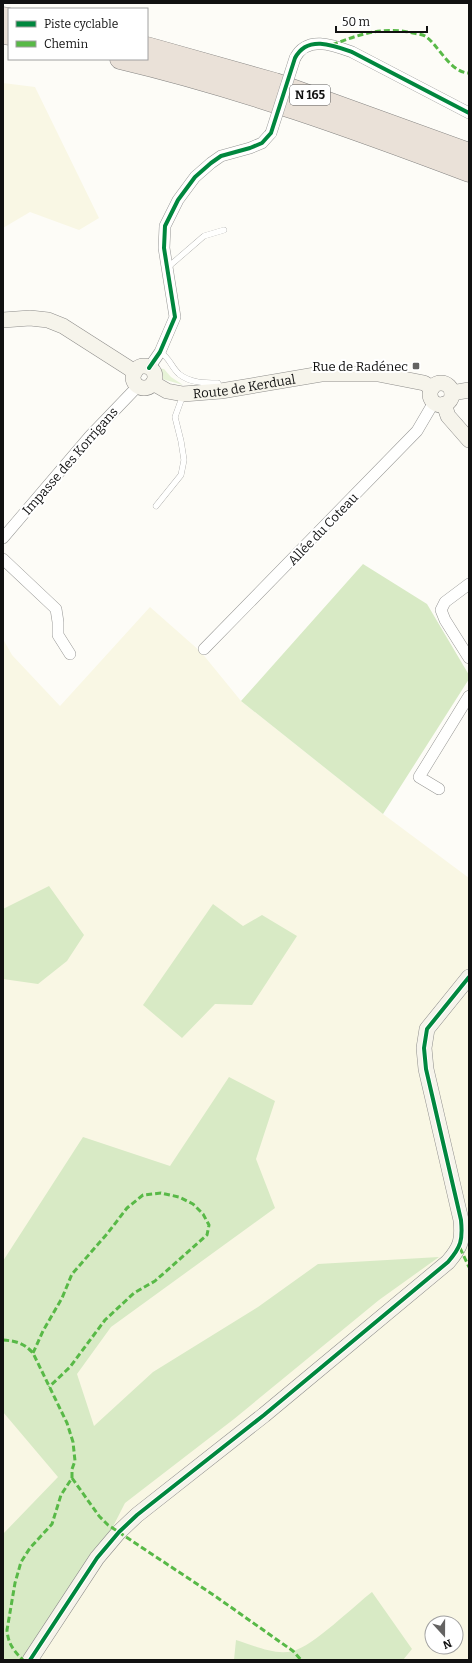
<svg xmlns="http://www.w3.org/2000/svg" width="472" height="1663" viewBox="0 0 472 1663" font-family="Bitter,serif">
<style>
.farmland{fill:#f9f7e4;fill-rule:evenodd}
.green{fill:#e7f3d7}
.forest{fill:#d8eac5}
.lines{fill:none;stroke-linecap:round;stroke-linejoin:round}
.lane-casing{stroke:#979795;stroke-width:6}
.street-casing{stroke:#979795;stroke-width:12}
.secondary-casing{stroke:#8e8d8b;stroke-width:16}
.highway-casing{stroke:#858482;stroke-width:21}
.lane{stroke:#fffffe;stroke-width:5.5}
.street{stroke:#fffffe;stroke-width:11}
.secondary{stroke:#f6f4eb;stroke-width:15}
.highway{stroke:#eae1d8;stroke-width:20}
.street-bridge-casing{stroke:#979795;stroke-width:12;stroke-linecap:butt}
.street-bridge{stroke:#fffffe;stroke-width:11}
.quiet{stroke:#58b947;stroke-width:3;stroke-dasharray:6 3;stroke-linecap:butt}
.cycleway-casing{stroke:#fff;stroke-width:6}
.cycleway{stroke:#00873e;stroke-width:4}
.poi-dot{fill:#646362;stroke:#fff;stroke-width:1.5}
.labels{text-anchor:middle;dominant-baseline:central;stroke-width:4;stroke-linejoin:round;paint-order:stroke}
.shield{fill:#fff;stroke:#585858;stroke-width:1}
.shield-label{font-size:12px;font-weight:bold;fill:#111}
.poi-label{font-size:13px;fill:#111;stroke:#fff;text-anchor:end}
.street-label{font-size:13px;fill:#111;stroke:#fff}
</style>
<rect width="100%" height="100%" fill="#fdfcf7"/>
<path class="farmland" d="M 3,83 L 35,87 L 99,218 L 79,230 L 30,212 L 3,228 Z
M 150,607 L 201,652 L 241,701 L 383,814 L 469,878 L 469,1660 L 3,1660 L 3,639 L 12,655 L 60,706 ZM 432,1623 L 456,1623 L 456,1647 L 432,1647 Z"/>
<path class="green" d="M 158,368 L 164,369 L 171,377 L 183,385 L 152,376 Z"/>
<path class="forest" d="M 363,564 L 427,604 L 469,675 L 469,679 L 383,814 L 241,701 Z
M 49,886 L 84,935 L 67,961 L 38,984 L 3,979 L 3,909 Z
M 213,904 L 243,926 L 262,915 L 297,936 L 252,1005 L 215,1004 L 182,1038 L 143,1005 Z
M 229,1077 L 275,1101 L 256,1159 L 275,1208 L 111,1327 L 77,1374 L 94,1426 L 153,1372 L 258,1307 L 318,1264 L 439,1257 L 379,1300 L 234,1419 L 125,1503 L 97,1558 L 30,1660 L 3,1660 L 3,1534 L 58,1477 L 3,1412 L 3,1261 L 83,1137 L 170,1166 Z
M 372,1592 L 412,1649 L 403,1660 L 234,1660 L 236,1640 C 253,1645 275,1656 293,1651 C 312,1647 355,1605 372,1592 Z"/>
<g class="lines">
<defs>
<path id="lane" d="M 167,268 L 204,236 L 224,230
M 160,352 C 170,358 171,367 179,374 C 190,383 205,383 218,383 L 221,391
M 156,506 L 181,475 L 184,460 L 181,441 L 175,417 L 183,395"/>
<path id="street" d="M 295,58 C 307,35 333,45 352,52 L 469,113
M 149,368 L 160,352 L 175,317 L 164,248 L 165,226 L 178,200 L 195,177 L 211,163 L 221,156 L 250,148 L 262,143 L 271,133
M 3,538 L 90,436 L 138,386
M 3,559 L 56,609 L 58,622 L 58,635 L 70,654
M 469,584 L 445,602 L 441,610 L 445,620 L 469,658
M 204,649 L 417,431 L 434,402
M 439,789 L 419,777 L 469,696"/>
<g id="secondary">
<path d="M 3,320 L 30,318 L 48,320 L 63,326 L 135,372"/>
<circle cx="144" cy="377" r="11"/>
<path id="s1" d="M 153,383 L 167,391 L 183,394 L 221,391 L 321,374 L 378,374 L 424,383 L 432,388"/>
<circle cx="441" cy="394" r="11"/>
<path d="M 452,393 L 469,390"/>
<path d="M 444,404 L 448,416 L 469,440"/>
<path d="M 30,1660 L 97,1558 L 119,1532 L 137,1515 L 264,1415 L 448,1262 C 461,1247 463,1240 461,1220 L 426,1069 L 424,1048 L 427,1029 L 469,977"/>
</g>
<path id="highway" d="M 3,17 L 9,18
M 3,34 L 9,35
M 147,47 L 275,83 L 469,153
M 120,59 C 239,87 355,129 469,172"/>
</defs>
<use href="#lane" class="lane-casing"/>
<use href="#street" class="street-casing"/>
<use href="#secondary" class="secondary-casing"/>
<use href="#highway" class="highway-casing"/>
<use href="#lane" class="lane"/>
<use href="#street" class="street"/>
<use href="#secondary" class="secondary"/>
<use href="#highway" class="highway"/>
<defs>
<path id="street-bridge" d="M 271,133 L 295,58"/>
</defs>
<use href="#street-bridge" class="street-bridge-casing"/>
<use href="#street-bridge" class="street-bridge"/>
<path class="quiet" d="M 332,45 C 359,34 385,26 413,33 C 417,34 422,34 425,36 C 438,44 450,73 469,73
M 460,1248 L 469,1267
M 3,1340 C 16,1341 24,1343 33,1353 L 67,1423 L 73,1442 L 75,1461 L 72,1469 L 72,1478 L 61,1495 L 52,1524 L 30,1548 L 21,1562 L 15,1583 L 7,1630 C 8,1644 14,1651 23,1660
M 33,1353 L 43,1331 L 62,1298 L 72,1274 L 107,1234 L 127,1208 L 143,1195 L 161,1193 L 179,1197 L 193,1204 L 203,1214 L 209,1225 L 207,1235 L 155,1281 L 134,1293 L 105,1320 L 70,1367 L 49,1387
M 72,1478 L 99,1516 L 108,1525 L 215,1596 L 293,1651 L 301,1660"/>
<defs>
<path id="cycleway" d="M 149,368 L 160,352 L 175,317 L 164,248 L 165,226 L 178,200 L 195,177 L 211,163 L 221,156 L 250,148 L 262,143 L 271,133 L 295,58 C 307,35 333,45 352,52 L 469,113
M 30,1660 L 97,1558 L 119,1532 L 137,1515 L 264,1415 L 448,1262 C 461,1247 463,1240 461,1220 L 426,1069 L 424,1048 L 427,1029 L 469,977"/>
</defs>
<use href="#cycleway" class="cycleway-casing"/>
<use href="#cycleway" class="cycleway"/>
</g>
<rect class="poi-dot" x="412" y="362" width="8" height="8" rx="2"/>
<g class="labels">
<rect class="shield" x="290" y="85" width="40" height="20" rx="3"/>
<g class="shield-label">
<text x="310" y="95">N 165</text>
</g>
<g class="poi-label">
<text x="408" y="366">Rue de Radénec</text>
</g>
<g class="street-label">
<text stroke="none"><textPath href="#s1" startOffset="94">Route de Kerdual</textPath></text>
<text transform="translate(70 461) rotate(-49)">Impasse des Korrigans</text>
<text transform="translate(323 529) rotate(-46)">Allée du Coteau</text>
</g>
</g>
<rect width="472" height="1663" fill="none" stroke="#111111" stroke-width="8"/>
<rect x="8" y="8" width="140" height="52" fill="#ffffff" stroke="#a0a0a0"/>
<rect x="16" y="21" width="20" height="6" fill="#00873e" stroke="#a0a0a0"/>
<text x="44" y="28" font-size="12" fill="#111111">Piste cyclable</text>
<rect x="16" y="41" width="20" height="6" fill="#58b947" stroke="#a0a0a0"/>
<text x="44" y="48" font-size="12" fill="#111111">Chemin</text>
<g transform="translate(444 1635) rotate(159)"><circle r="19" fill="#ffffff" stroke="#a0a0a0"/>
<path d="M0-3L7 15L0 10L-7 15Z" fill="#646362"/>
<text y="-6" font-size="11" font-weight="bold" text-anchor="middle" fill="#111111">N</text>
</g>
<path d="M336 26v6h91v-6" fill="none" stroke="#111111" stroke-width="2"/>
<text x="342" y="26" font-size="12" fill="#111111" stroke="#ffffff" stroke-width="3" paint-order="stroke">50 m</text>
</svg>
